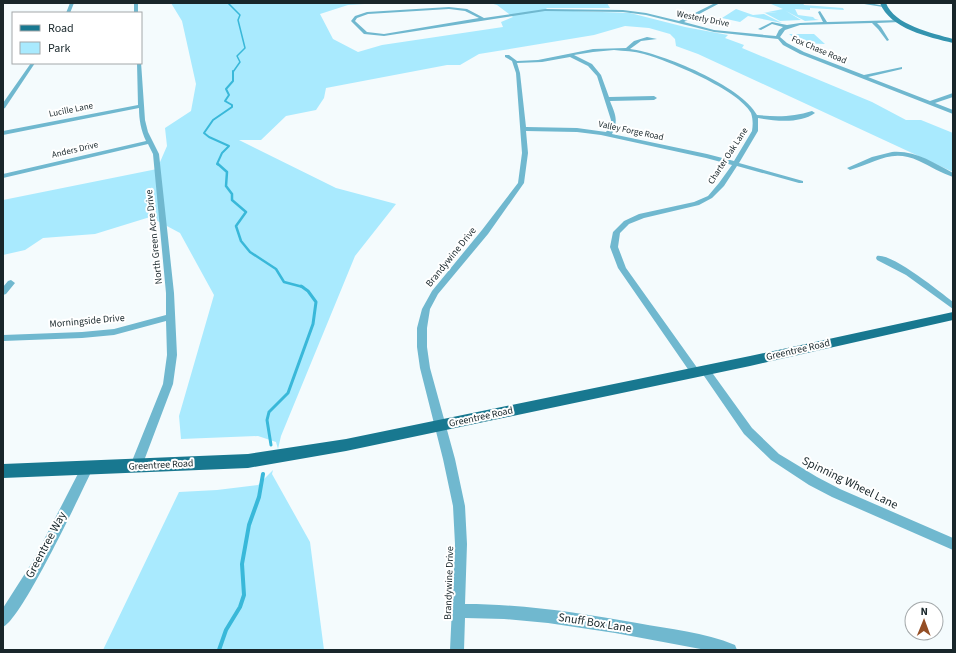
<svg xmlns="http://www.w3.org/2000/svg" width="956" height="653" viewBox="0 0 956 653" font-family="'Source Sans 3',sans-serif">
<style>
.green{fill:#a9eafe}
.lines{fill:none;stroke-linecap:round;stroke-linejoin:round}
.stream-far4{stroke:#39b8d9;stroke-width:1.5}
.stream-far3{stroke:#39b8d9;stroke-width:2}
.stream-far2{stroke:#39b8d9;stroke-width:2.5}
.stream-far1{stroke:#39b8d9;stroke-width:3}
.stream{stroke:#39b8d9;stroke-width:4}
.street{fill:#70b8cf;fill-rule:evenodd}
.secondary{fill:#3394af;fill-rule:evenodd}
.primary{fill:#187890;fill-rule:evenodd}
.labels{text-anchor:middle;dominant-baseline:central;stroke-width:4;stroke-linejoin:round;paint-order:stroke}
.far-street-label{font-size:9px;fill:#18262a;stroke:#fff}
.street-label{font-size:10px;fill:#18262a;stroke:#fff}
.near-street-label{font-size:12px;fill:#18262a;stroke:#fff}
</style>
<rect width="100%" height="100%" fill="#f4fbfd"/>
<path class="green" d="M 171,3 L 381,3 L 348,5 L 320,14 L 333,39 L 358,52 L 382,45 L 503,27 L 501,22 L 513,17 L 497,5 L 490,3 L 607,3 L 610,8 L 547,8 L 545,10 L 630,13 L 685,27 L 728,35 L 725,38 L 744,45 L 742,48 L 872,102 L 906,120 L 921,120 L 953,133 L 953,172 L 698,54 L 676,46 L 675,39 L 670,34 L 649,28 L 625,26 L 594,35 L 479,54 L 460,65 L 447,65 L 326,88 L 324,98 L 316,110 L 286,116 L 261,140 L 239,140 L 336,188 L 396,204 L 355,256 L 281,436 L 278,449 L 276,442 L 258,436 L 181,439 L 179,416 L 214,295 L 180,233 L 150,217 L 95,234 L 43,238 L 25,250 L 3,255 L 3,200 L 157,169 L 167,146 L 165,128 L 191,111 L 196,84 L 182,21 Z
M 778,3 L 796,4 L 796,3 L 803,3 L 804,5 L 843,8 L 844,10 L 810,8 L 810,10 L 795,9 L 798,15 L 813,17 L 815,19 L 819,20 L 805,21 L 786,11 L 801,20 L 780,21 L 765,13 L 777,12 L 763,13 L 783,9 L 771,4 Z
M 736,9 L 753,15 L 764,14 L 782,23 L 748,16 L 740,22 L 722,18 Z
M 789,34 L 814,34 L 825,44 L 800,43 Z
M 273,470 L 272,474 L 310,542 L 324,650 L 103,650 L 179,492 L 217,490 L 258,485 Z"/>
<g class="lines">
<path class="stream-far4" d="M 228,3 L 240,15 L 238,20 L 245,48 L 237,56 L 240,62 L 233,72"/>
<path class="stream-far3" d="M 219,165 L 217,164 L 222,153 L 229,146 L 209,137 L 204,133 L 213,120 L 232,107 L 232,105 L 225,101 L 229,95 L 226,89 L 233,81 L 233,71"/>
<path class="stream-far2" d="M 218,164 L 227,172 L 226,186 L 232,194 L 232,200 L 246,212 L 236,226 L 241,241 L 250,252 L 276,269 L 284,282 L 303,287"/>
<path class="stream-far1" d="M 271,445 L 267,420 L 269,412 L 288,393 L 313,324 L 316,302 L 308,291 L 301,286"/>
<path class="stream" d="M 219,650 L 226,630 L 240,607 L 244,595 L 242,564 L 249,525 L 259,497 L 263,474"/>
<path class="street" d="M 3,3 L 6,3 L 4,4 Z
M 70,3 L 74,3 L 70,13 L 66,13 Z
M 134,3 L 138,3 L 138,13 L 134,13 Z
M 715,3 L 720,3 L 684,22 L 714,30 L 776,36 L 779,30 L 783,27 L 772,24 L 761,30 L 758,29 L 772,22 L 787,25 L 800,23 L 823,22 L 818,12 L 820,11 L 827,22 L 901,20 L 900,22 L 877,23 L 881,27 L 889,40 L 887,41 L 878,29 L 872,23 L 800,25 L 785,30 L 780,37 L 787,43 L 804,52 L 864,75 L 902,67 L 902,69 L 868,77 L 930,101 L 953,93 L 953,97 L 935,103 L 953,110 L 953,114 L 800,54 L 783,45 L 778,39 L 714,32 L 646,15 L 623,12 L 545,11 L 384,36 L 364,34 L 351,21 L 355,16 L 367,12 L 449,7 L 467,9 L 484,18 L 545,9 L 623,10 L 646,13 L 679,21 ZM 449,9 L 465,11 L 479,18 L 384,34 L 367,32 L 355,21 L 357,18 L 368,14 Z
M 858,3 L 869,3 L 885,6 L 883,7 Z
M 647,37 L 657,39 L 641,41 L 630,49 C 662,53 742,86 757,115 C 777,117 793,117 812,111 L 815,113 C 800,124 775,121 758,118 L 758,131 L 739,163 L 803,181 L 803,183 L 799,183 L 737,166 L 724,186 L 712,198 L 699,205 L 644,218 L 629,224 L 620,233 L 618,247 L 626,268 L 698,369 L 700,372 L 698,375 L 692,375 L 618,268 L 610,247 L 613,232 L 624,221 L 639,214 L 694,202 L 708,196 L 719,183 L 732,165 L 706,158 L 601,135 L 577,132 L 526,131 L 528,153 L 524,183 L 488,234 L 438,294 L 430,309 L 427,328 L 427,347 L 430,368 L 455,459 L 465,506 L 467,544 L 465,604 C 524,604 580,613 637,623 C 670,629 704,632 735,645 L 737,650 L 706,650 L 615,633 L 548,623 L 504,619 L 465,618 L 464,650 L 450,650 L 455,544 L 453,506 L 443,459 L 420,368 L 417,347 L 417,328 L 422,309 L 432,291 L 482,230 L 518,183 L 522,153 L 516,73 L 512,61 L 505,57 L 505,55 L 509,55 L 517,61 L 538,60 L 593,49 L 626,48 L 634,41 ZM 614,50 C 624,51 634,51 644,54 C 669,61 739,90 751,113 C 753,119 753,125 752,131 L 734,161 L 707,154 L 612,134 C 619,120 615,114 610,101 L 654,100 L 657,98 L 654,96 L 609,97 L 601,75 L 592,64 L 574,55 L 593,52 ZM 570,57 L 588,66 L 597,76 L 611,120 L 610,126 L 606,132 L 577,128 L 526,127 L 520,73 L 517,63 L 542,62 Z
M 141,62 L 145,120 L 148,132 L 159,154 L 174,293 L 177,355 L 173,384 L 142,466 L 140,470 L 136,471 L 132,470 L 130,466 L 163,384 L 167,355 L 166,321 L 114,335 L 82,338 L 3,341 L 3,335 L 82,332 L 114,329 L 166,315 L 166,293 L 153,154 L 148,144 L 3,178 L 3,174 L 146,141 C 141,130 139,120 139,108 L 3,135 L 3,131 L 138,105 L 137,63 Z
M 31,63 L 35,63 L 5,108 L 3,109 L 3,103 Z
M 892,152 C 915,150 934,163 953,173 L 953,177 C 941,173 930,166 919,161 C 891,148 876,163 850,170 L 847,168 L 872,157 Z
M 877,256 C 892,253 940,292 953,302 L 953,309 L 906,275 L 877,260 L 876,258 Z
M 11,280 L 15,283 L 6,294 L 3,295 L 3,287 L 8,281 Z
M 705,366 L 708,367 L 752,428 L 779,454 L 817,477 L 840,489 L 953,538 L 953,550 L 832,497 L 809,485 L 771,460 L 744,434 L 702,373 L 700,370 L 702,367 Z
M 87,463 L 91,464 L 93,468 C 81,493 22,619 3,627 L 3,608 L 33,561 L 83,464 Z"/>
<path class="secondary" d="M 880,3 L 886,3 C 894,25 932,33 953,39 L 953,43 C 929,37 890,29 880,3 Z"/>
<path class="primary" d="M 953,312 L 953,320 L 750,366 L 346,451 L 248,468 L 3,478 L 3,464 L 248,454 L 346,439 L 750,356 Z"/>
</g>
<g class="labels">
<g class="far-street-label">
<text transform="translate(703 19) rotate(11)">Westerly Drive</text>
<text transform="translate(819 50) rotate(23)">Fox Chase Road</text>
<text transform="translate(71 110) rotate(-11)">Lucille Lane</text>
<text transform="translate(631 131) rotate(12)">Valley Forge Road</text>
<text transform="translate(75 150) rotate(-13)">Anders Drive</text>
<text transform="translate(728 156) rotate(-57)">Charter Oak Lane</text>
</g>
<g class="street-label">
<text transform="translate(154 237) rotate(-96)">North Green Acre Drive</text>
<text transform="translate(451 257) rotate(-51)">Brandywine Drive</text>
<text transform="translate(87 321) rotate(-5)">Morningside Drive</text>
<text transform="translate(798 350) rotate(-13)">Greentree Road</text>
<text transform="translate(481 417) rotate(-12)">Greentree Road</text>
<text transform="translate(161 465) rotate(-3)">Greentree Road</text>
<text transform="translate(449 583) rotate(-88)">Brandywine Drive</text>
</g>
<g class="near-street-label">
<text transform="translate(850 483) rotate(26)">Spinning Wheel Lane</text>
<text transform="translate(46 545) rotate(-62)">Greentree Way</text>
<text transform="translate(595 623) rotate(9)">Snuff Box Lane</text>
</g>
</g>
<rect width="956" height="653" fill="none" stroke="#18262a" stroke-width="8"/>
<rect x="12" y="12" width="130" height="52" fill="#ffffff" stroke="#a3a8aa"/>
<rect x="20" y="25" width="20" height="6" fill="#187890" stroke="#a3a8aa"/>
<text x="48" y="32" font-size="12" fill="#18262a">Road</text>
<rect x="20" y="42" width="20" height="12" fill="#a9eafe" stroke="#a3a8aa"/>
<text x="48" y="52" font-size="12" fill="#18262a">Park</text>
<g transform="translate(924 621) rotate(1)"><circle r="19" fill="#ffffff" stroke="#a3a8aa"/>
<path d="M0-3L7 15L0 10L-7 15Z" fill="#944e25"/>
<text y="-6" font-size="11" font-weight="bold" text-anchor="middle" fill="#18262a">N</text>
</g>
</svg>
